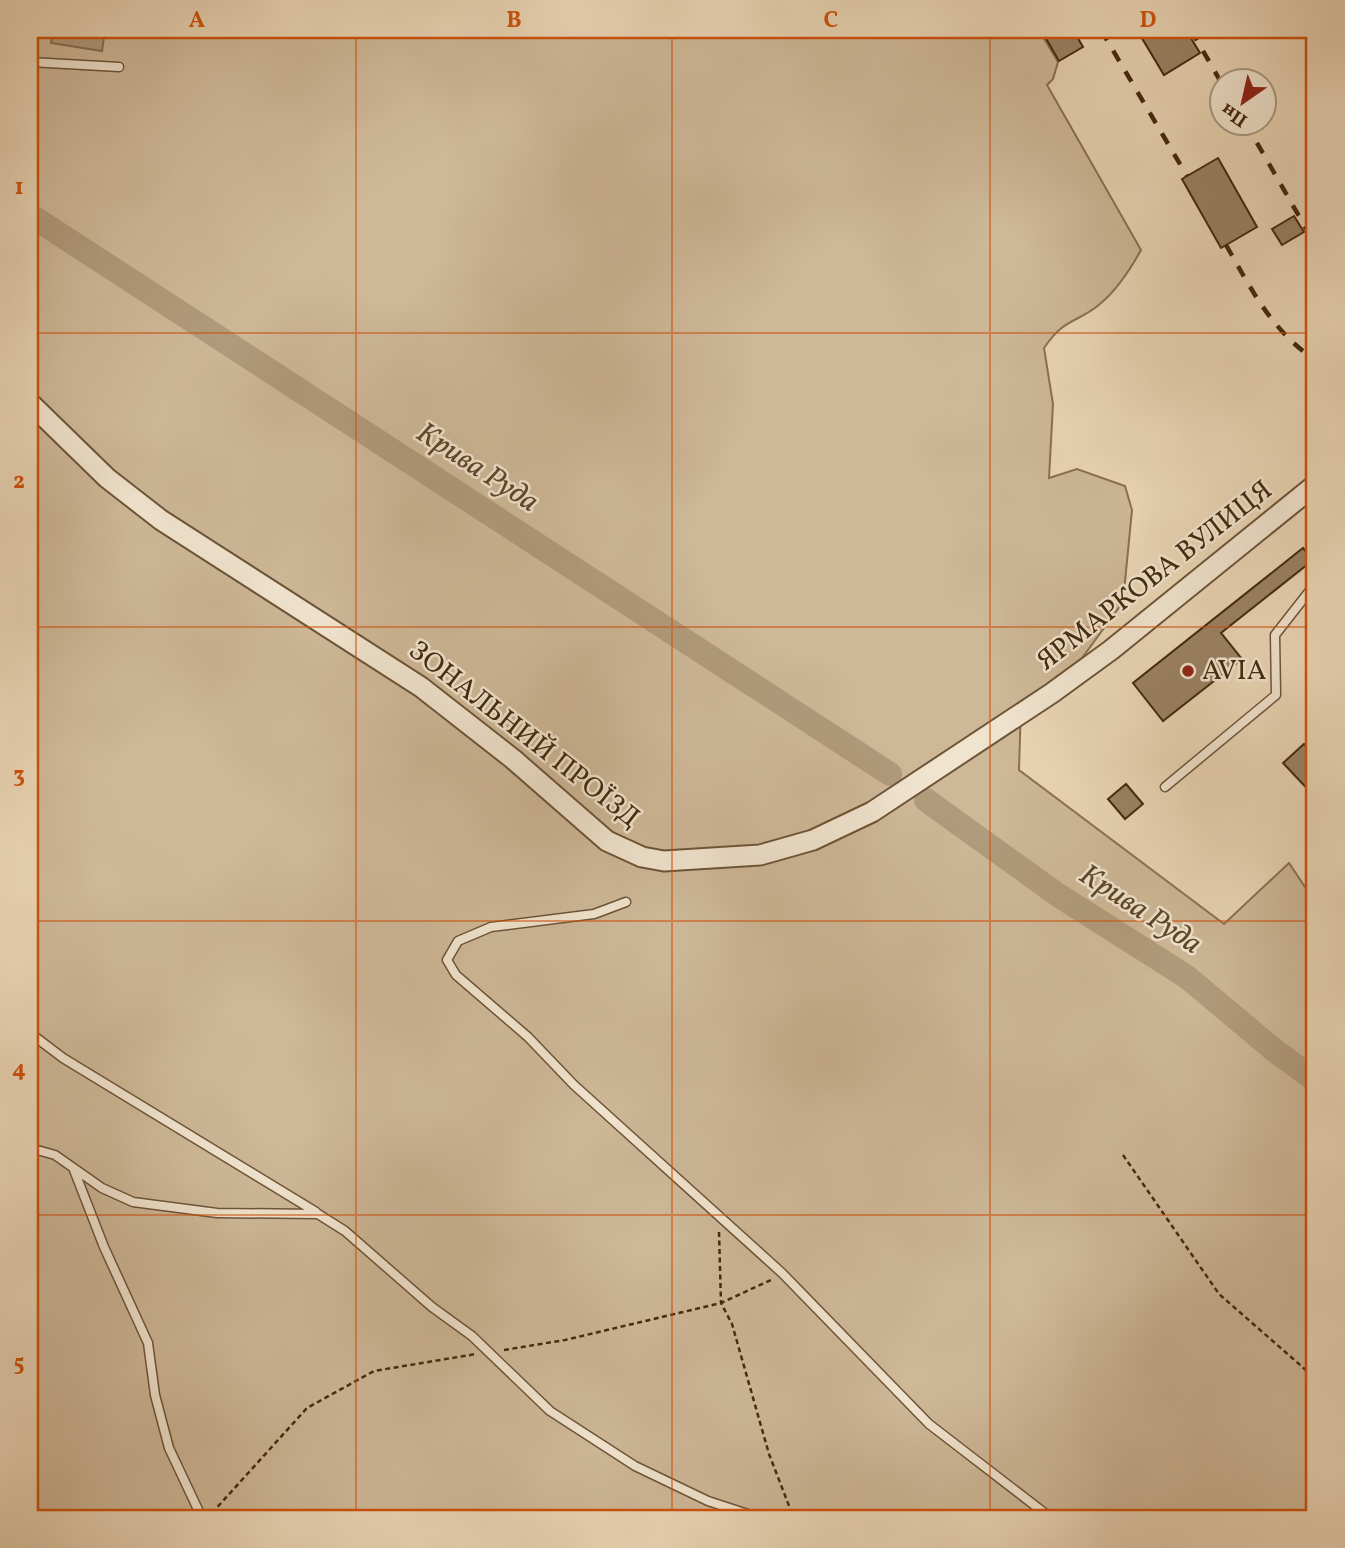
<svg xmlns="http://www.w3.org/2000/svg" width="1345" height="1548" viewBox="0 0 1345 1548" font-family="Vollkorn,serif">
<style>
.green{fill:#ceb898;stroke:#887052;stroke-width:2}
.water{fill:#b19b7c;stroke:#856d50;stroke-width:2}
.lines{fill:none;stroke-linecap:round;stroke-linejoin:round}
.river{stroke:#b19b7c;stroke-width:24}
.building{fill:#9a8264;stroke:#43290d;stroke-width:2}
.service-casing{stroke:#6d5437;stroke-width:11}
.tertiary-casing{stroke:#6d5437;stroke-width:23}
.path{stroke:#43290d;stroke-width:2.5;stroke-dasharray:5 3.5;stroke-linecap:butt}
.service{stroke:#f1e4cf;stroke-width:8}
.tertiary{stroke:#f1e4cf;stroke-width:19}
.rail{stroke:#43290d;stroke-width:4.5;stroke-dasharray:12 12;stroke-linecap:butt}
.grid{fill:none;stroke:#cf520c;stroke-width:2;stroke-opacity:0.55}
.poi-dot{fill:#8f2418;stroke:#f1e4cf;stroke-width:2.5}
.labels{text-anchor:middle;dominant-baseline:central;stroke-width:5;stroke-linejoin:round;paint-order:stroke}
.street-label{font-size:28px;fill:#43290d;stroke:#f1e4cf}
.poi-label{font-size:28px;fill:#43290d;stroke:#f1e4cf;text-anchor:start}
.water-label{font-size:30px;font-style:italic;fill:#5e4629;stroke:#f1e4cf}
.neatline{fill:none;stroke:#cf520c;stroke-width:2.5}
.grid-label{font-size:23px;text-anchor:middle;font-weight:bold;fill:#cf520c}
</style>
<rect width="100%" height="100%" fill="#ead5b5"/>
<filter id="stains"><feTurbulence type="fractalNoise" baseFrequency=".00286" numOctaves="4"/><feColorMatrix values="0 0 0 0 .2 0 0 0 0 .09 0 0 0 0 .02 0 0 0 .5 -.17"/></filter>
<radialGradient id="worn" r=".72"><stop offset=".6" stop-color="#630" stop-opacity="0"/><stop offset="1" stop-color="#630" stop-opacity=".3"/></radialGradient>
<path class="green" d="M 30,30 L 1039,30 L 1058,62 L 1053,79 L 1047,85 L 1141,250 C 1130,270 1118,289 1100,304 C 1076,324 1065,317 1044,348 L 1053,404 L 1049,478 L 1077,469 L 1125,486 L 1132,510 L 1123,602 L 1082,658 L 1021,703 L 1019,770 L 1224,924 L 1289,863 L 1315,902 L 1315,1518 L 30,1518 Z"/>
<path class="water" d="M 53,30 L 105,30 L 102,51 L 51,43 Z"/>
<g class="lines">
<path class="river" d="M 30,215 L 890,774
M 926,800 L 1058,895 L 1187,977 L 1274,1050 L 1315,1080"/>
</g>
<path class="building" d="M 1041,30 L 1073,30 L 1083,47 L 1059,61 Z
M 1137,30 L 1186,30 L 1200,53 L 1164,75 Z
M 1218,158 L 1257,227 L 1221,248 L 1182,179 Z
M 1294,216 L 1304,232 L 1282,245 L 1272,229 Z
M 1303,548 L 1313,560 L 1221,633 L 1242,659 L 1163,721 L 1133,683 Z
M 1304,744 L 1315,756 L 1315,797 L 1283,763 Z
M 1126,784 L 1143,804 L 1125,819 L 1108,799 Z"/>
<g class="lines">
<defs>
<path id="service" d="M 30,62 L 119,67
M 1165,787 L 1276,695 L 1275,635 L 1315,584
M 626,902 L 594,914 L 491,927 L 458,941 L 447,960 L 456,975 L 528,1037 L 574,1085 L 782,1273 L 929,1424 L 1051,1518
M 30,1033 L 63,1058 L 316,1212
M 30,1148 L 55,1155 L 102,1188 L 133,1202 L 217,1213 L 318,1214 L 345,1231 L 432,1307 L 472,1336 L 550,1411 L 635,1466 L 708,1501 L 760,1518
M 74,1170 L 104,1247 L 148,1343 L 155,1395 L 169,1448 L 202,1518"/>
<path id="tertiary" d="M 30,403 L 107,478 L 161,520 L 421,687 L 513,759 L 607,841 L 642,857 L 664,861 L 760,855 L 813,840 L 872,812 L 1052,693 L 1111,650 L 1315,485"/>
</defs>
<use href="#service" class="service-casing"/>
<use href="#tertiary" class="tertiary-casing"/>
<path class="path" d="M 1123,1155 L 1219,1294 L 1307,1371 L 1315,1385
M 719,1232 L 721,1303 L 732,1324 L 769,1454 L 791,1511 L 799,1518
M 504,1350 L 565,1340 L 721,1303 L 773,1279
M 212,1513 L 307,1408 L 374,1371 L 476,1354"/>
<use href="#service" class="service"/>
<use href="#tertiary" class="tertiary"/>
<path class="rail" d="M 1101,30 L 1187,176
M 1191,30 L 1222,84
M 1245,122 L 1315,244
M 1226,245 C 1252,290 1271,330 1315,360"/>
</g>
<path class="grid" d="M 356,30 L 356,1518M 672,30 L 672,1518M 990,30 L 990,1518M 30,333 L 1315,333M 30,627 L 1315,627M 30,921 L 1315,921M 30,1215 L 1315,1215"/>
<circle class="poi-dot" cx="1188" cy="671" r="7"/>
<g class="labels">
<g class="street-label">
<text transform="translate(1155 576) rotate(-38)">ЯРМАРКОВА ВУЛИЦЯ</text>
<text transform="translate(524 735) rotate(38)">ЗОНАЛЬНИЙ ПРОЇЗД</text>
</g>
<g class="poi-label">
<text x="1202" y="671">AVIA</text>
</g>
<g class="water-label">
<text transform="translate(477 468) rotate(33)">Крива Руда</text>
<text transform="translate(1140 910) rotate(33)">Крива Руда</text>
</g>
</g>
<rect width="1345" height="1548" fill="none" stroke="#ead5b5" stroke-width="77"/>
<g transform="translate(1243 102) rotate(214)"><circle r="33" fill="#f1e4cf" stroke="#ab9981" stroke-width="2"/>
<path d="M0-5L12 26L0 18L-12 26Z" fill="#8f2418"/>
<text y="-10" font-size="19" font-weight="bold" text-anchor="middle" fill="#43290d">Пн</text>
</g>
<rect x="38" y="38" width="1268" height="1472" class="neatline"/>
<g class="grid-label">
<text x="197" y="27">A</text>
<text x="514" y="27">B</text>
<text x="831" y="27">C</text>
<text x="1148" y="27">D</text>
<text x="19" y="194">1</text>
<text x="19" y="488">2</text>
<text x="19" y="782">3</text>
<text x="19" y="1076">4</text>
<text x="19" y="1370">5</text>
</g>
<rect width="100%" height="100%" filter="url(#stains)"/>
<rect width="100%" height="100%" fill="url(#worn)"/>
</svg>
